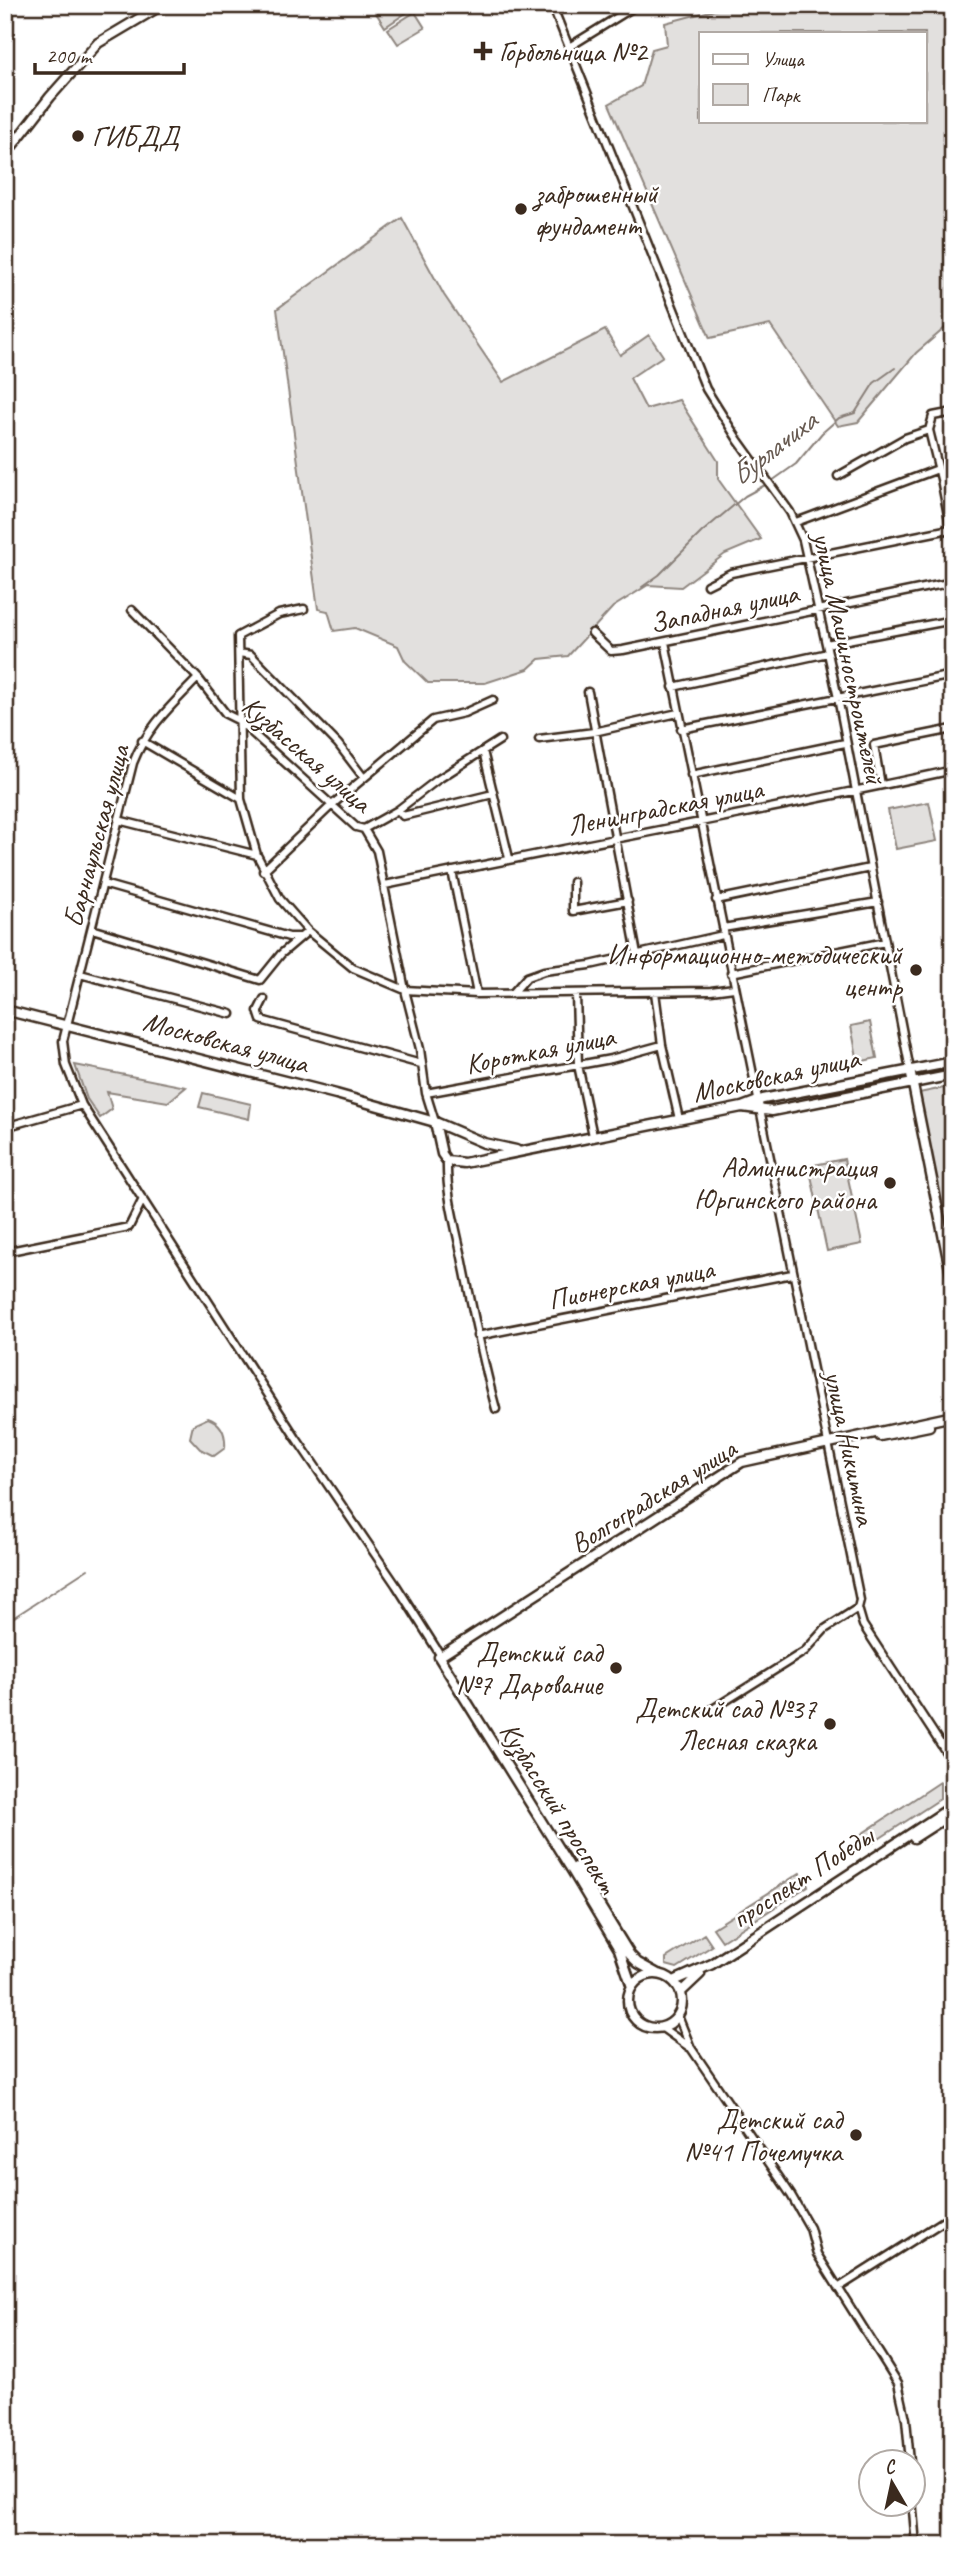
<svg xmlns="http://www.w3.org/2000/svg" width="958" height="2550" viewBox="0 0 958 2550" font-family="Caveat,sans-serif">
<style>
.green{fill:#e2e0de;stroke:#8e857e;stroke-width:2;fill-rule:evenodd}
.lines{fill:none;stroke-linecap:round;stroke-linejoin:round}
.stream{stroke:#887e77;stroke-width:2}
.minor-casing{stroke:#3b2a1e;stroke-width:11}
.major-casing{stroke:#3b2a1e;stroke-width:13}
.minor{stroke:#fff;stroke-width:6}
.major{stroke:#fff;stroke-width:8}
.poi-dot{fill:#3b2a1e;stroke:#fff;stroke-width:2.5}
.labels{text-anchor:middle;dominant-baseline:central;stroke-width:5;stroke-linejoin:round;paint-order:stroke}
.poi-label{font-size:28px;fill:#3b2a1e;stroke:#fff;text-anchor:end}
.street-label{font-size:28px;fill:#3b2a1e;stroke:#fff}
.water-label{font-size:30px;font-style:italic;fill:#685b52;stroke:#fff}
</style>
<rect width="100%" height="100%" fill="#fff"/>
<filter id="ink" filterUnits="userSpaceOnUse"><feTurbulence type="fractalNoise" baseFrequency=".0143" numOctaves="2"/><feDisplacementMap in="SourceGraphic" scale="14" xChannelSelector="R" yChannelSelector="G"/><feConvolveMatrix kernelMatrix="1 2 1 2 8 2 1 2 1" color-interpolation-filters="sRGB"/></filter>
<g filter="url(#ink)">
<path class="green" d="M 371,5 L 410,5 L 412,9 L 385,27 Z
M 733,5 L 953,5 L 953,321 L 916,353 L 858,422 L 838,426 L 770,325 L 710,338 L 609,104 L 641,86 L 652,49 L 667,45 L 665,23 ZM 701,33 L 925,33 L 925,121 L 701,121 Z
M 415,12 L 425,28 L 398,44 L 388,29 Z
M 402,218 L 444,295 L 503,382 L 605,330 L 620,355 L 649,335 L 663,356 L 630,378 L 646,409 L 679,400 L 718,461 L 718,479 L 761,539 L 725,554 L 681,587 L 648,585 L 613,607 L 568,656 L 539,659 L 528,669 L 485,683 L 428,683 L 405,661 L 398,646 L 355,628 L 334,631 L 328,611 L 318,609 L 277,309 Z
M 929,802 L 937,841 L 896,849 L 888,810 Z
M 870,1022 L 877,1058 L 858,1062 L 851,1026 Z
M 75,1065 L 186,1087 L 168,1102 L 107,1092 L 112,1109 L 100,1118 L 87,1099 Z
M 944,1088 L 953,1131 L 953,1259 L 919,1093 Z
M 203,1093 L 251,1104 L 249,1119 L 199,1107 Z
M 844,1159 L 862,1244 L 827,1251 L 809,1166 Z
M 208,1418 C 222,1423 226,1435 225,1448 L 214,1456 L 200,1449 L 190,1438 L 193,1425 Z
M 940,1782 L 940,1799 L 868,1846 L 860,1835 Z
M 800,1873 L 808,1886 L 722,1941 L 713,1928 Z
M 704,1934 L 712,1946 L 677,1968 L 666,1965 L 666,1958 Z"/>
<g class="lines">
<path class="stream" d="M 772,481 L 796,464 L 822,433 L 839,418 L 855,413 L 874,383 L 895,368
M 642,587 L 659,575 L 702,532 L 745,496 L 767,484
M 5,1623 L 88,1569"/>
<defs>
<path id="minor" d="M 552,5 L 706,389 L 738,440 L 790,512 L 803,540 L 838,698 L 910,1070
M 569,47 L 637,5
M 953,412 L 933,416 L 929,430 L 941,479 L 953,541
M 838,476 L 905,438 L 929,430
M 796,522 L 938,469
M 707,585 L 731,573 L 950,529
M 304,609 L 279,614 L 238,636 L 241,799 L 257,855 L 280,899 L 308,931 L 353,968 L 405,990 L 477,994 L 711,991 L 734,988
M 132,610 L 198,678 L 226,714 L 238,720 L 356,827 L 364,829 L 377,851 L 405,990 L 420,1049 L 426,1093 L 435,1122
M 592,633 L 611,651 L 623,650 L 953,582
M 665,642 L 860,1600 L 858,1608 L 863,1625 L 953,1763
M 826,644 L 953,620
M 239,653 L 251,655 L 338,744 L 364,778
M 198,678 C 172,705 147,727 133,763 L 63,1041 L 66,1065 L 82,1105 L 296,1438 L 396,1585 L 441,1656
M 673,687 L 828,653
M 588,692 L 637,954
M 681,729 L 953,675
M 539,739 L 594,732 L 678,713
M 142,741 L 241,799
M 483,751 L 509,858
M 691,775 L 845,743
M 881,785 L 874,745 L 953,729
M 398,810 L 403,816 L 493,794
M 118,820 L 257,855
M 364,829 L 398,810 L 437,780 L 500,740
M 263,871 L 333,804 L 433,720 L 464,713 L 493,700
M 452,871 L 477,994
M 573,882 L 573,911 L 628,901
M 103,884 L 289,937 L 299,937
M 385,885 C 574,846 764,811 953,770
M 716,900 L 870,868
M 723,928 L 878,902
M 92,929 L 260,980 L 281,954 L 308,931
M 731,973 L 885,942
M 80,974 L 231,1014
M 655,992 L 662,1045 L 679,1119
M 512,994 L 527,977 L 544,971 L 590,965 L 723,935
M 576,994 L 578,1065 L 593,1136
M 264,999 L 258,1011 L 261,1020 L 421,1064
M 426,1093 L 611,1059 L 662,1045
M 5,1127 L 82,1105
M 447,1161 C 446,1193 455,1225 462,1257 C 472,1308 482,1358 496,1409
M 5,1252 L 129,1227 L 143,1199
M 477,1336 L 792,1274
M 708,1712 L 805,1651 L 825,1629 L 858,1608
M 678,2016 L 691,2048 L 791,2195 L 810,2228 L 817,2254 L 898,2383 L 906,2419 L 910,2462
M 661,2027 L 689,2047
M 838,2288 L 953,2215
M 912,2499 L 916,2545"/>
<path id="major" d="M 5,155 L 50,97 L 98,43 L 162,5
M 5,1010 L 336,1094 L 435,1122 L 484,1143 L 516,1150
M 910,1070 L 953,1284
M 742,1107 L 772,1111 L 953,1075
M 435,1122 L 442,1154 L 447,1161 L 464,1163 L 742,1107 L 763,1099 L 953,1062
M 880,1436 L 929,1426
M 914,1838 L 953,1813
M 576,1867 L 630,1955 L 638,1963 L 658,1974
M628 2001a27 27 0 1 1 54 0a27 27 0 1 1-54 0Z
M 674,1981 L 712,1964 L 953,1806
M 632,1987 L 619,1949 L 573,1872 L 439,1657 L 742,1462 L 953,1416
M 681,1992 L 700,1974"/>
</defs>
<use href="#minor" class="minor-casing"/>
<use href="#major" class="major-casing"/>
<use href="#minor" class="minor"/>
<use href="#major" class="major"/>
</g>
</g>
<g class="poi-dot">
<path d="M479.5 40.5h7v7h7v7h-7v7h-7v-7h-7v-7h7z"/>
<circle cx="78" cy="136" r="7"/>
<circle cx="521" cy="209" r="7"/>
<circle cx="916" cy="970" r="7"/>
<circle cx="890" cy="1183" r="7"/>
<circle cx="616" cy="1668" r="7"/>
<circle cx="830" cy="1724" r="7"/>
<circle cx="856" cy="2135" r="7"/>
</g>
<g class="labels">
<g class="poi-label">
<text x="499" y="51" text-anchor="start">Горбольница №2</text>
<text x="92" y="136" text-anchor="start">ГИБДД</text>
<text x="535" y="193" text-anchor="start">заброшенный<tspan x="535" dy="32">фундамент</tspan></text>
<text x="902" y="954">Информационно-методический<tspan x="902" dy="32">центр</tspan></text>
<text x="876" y="1167">Администрация<tspan x="876" dy="32">Юргинского района</tspan></text>
<text x="602" y="1652">Детский сад<tspan x="602" dy="32">№7 Дарование</tspan></text>
<text x="816" y="1708">Детский сад №37<tspan x="816" dy="32">Лесная сказка</tspan></text>
<text x="842" y="2119">Детский сад<tspan x="842" dy="32">№41 Почемучка</tspan></text>
</g>
<g class="street-label">
<text transform="translate(724 608) rotate(-12)">Западная улица</text>
<text transform="translate(849 658) rotate(78)">улица Машиностроителей</text>
<text transform="translate(307 754) rotate(41)">Кузбасская улица</text>
<text transform="translate(665 807) rotate(-11)">Ленинградская улица</text>
<text transform="translate(96 836) rotate(-75)">Барнаульская улица</text>
<text transform="translate(226 1042) rotate(15)">Московская улица</text>
<text transform="translate(540 1050) rotate(-11)">Короткая улица</text>
<text transform="translate(776 1075) rotate(-12)">Московская улица</text>
<text transform="translate(631 1284) rotate(-11)">Пионерская улица</text>
<text transform="translate(850 1448) rotate(78)">улица Никитина</text>
<text transform="translate(653 1496) rotate(-32)">Волгоградская улица</text>
<text transform="translate(559 1808) rotate(58)">Кузбасский проспект</text>
<text transform="translate(802 1877) rotate(-33)">проспект Победы</text>
</g>
<g class="water-label">
<text transform="translate(773 448) rotate(-38)">Бурлачиха</text>
</g>
</g>
<rect width="958" height="2550" fill="none" stroke="#fff" stroke-width="28"/>
<rect x="14" y="14" width="930" height="2522" fill="none" stroke="#3b2a1e" stroke-width="2.5" filter="url(#ink)"/>
<rect x="699" y="32" width="228" height="91" fill="#ffffff" stroke="#b1aaa5" stroke-width="2"/>
<rect x="713" y="54" width="35" height="10" fill="#ffffff" stroke="#b1aaa5" stroke-width="2"/>
<text x="762" y="66" font-size="21" fill="#3b2a1e">Улица</text>
<rect x="713" y="84" width="35" height="21" fill="#e2e0de" stroke="#b1aaa5" stroke-width="2"/>
<text x="762" y="102" font-size="21" fill="#3b2a1e">Парк</text>
<g transform="translate(892 2483) rotate(351)"><circle r="33" fill="#ffffff" stroke="#b1aaa5" stroke-width="2"/>
<path d="M0-5L12 26L0 18L-12 26Z" fill="#3b2a1e"/>
<text y="-10" font-size="19" font-weight="bold" text-anchor="middle" fill="#3b2a1e">С</text>
</g>
<path d="M35 63v10h149v-10" fill="none" stroke="#3b2a1e" stroke-width="3.5"/>
<text x="46" y="63" font-size="21" fill="#3b2a1e" stroke="#ffffff" stroke-width="5" paint-order="stroke">200 m</text>
</svg>
